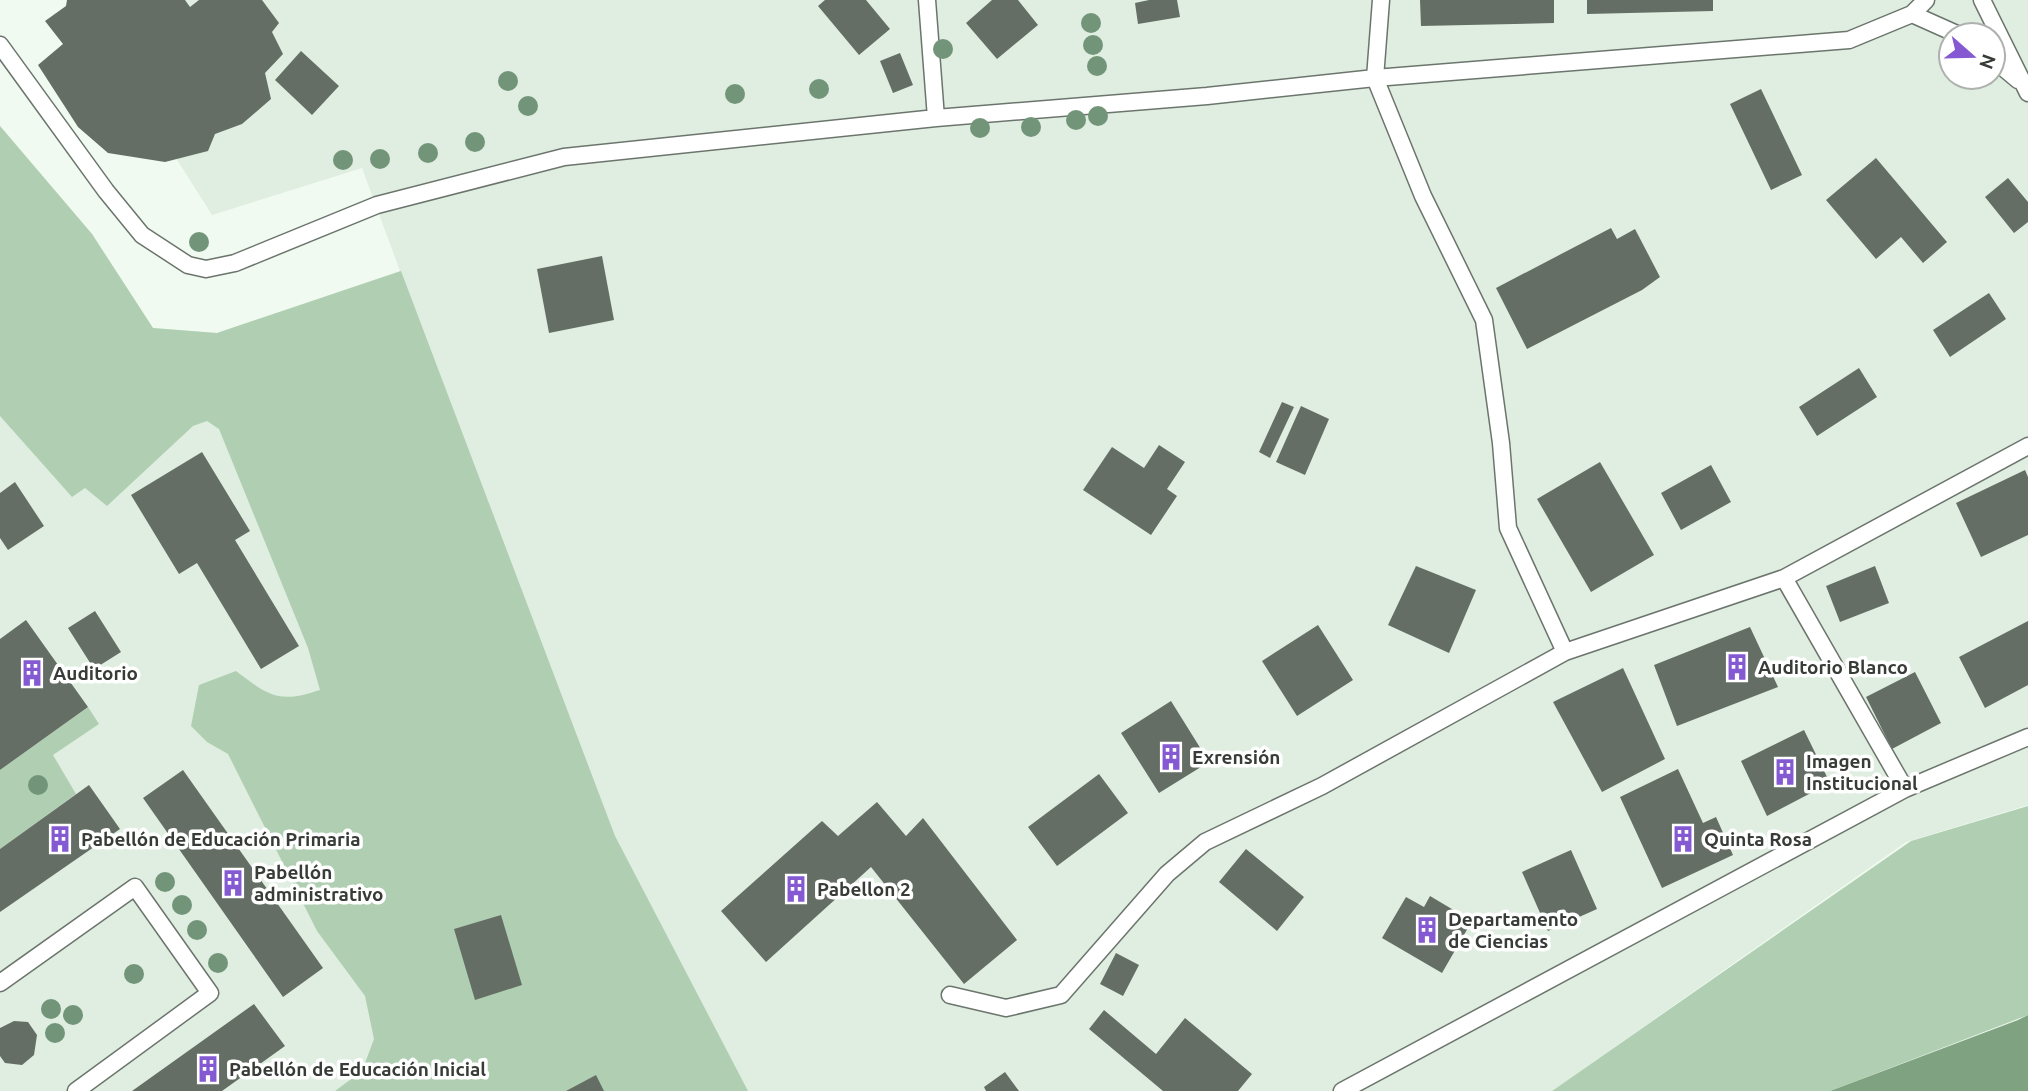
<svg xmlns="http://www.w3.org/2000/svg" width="2028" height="1091" viewBox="0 0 2028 1091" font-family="Ubuntu,sans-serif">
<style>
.built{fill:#dfeee0;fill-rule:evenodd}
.green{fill:#b0cfb2}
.water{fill:#7fa381}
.building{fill:#656e65}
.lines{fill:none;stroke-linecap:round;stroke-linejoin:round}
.lane-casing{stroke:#6c756d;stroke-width:19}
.lane{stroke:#fff;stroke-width:16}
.tree{fill:#729579}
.labels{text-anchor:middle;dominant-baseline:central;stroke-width:7;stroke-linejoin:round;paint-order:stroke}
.poi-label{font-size:19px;font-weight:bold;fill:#383c38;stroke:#fff;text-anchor:start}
</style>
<rect width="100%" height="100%" fill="#f0faf0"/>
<path class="built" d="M 76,0 L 2028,0 L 2028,805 L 1906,842 L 1552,1091 L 0,1091 L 0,126 L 92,234 L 153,328 L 217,333 L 400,271 L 362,168 L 212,215 ZM 1951,35 L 1993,35 L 1993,77 L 1951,77 Z"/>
<path class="green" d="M 0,126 L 92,234 L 153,328 L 217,333 L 401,271 L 615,836 L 748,1091 L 335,1091 L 362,1071 L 374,1039 L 365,996 L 317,931 L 228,754 L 207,742 L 191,726 L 199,685 L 236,671 C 269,696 278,704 320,690 L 308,648 L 219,429 L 207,421 L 193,426 L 107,506 L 85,488 L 72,497 L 0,416 Z
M 88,707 L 99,724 L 53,755 L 76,794 L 0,849 L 0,770 Z
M 2028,806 L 2028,1015 L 1830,1091 L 1552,1091 L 1911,841 Z"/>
<path class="water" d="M 2028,1015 L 2028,1091 L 1830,1091 L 2018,1020 Z"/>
<path class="building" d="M 67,0 L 185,0 L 190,7 L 199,0 L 262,0 L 279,23 L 272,32 L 283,54 L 265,73 L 271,99 L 242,124 L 215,134 L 208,151 L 165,162 L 108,153 L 78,127 L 38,65 L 63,44 L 45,21 L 66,6 Z
M 825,0 L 866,0 L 890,29 L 859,55 L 818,6 Z
M 992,0 L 1018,0 L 1038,25 L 997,59 L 966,23 Z
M 1149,0 L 1177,0 L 1180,17 L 1138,24 L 1135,3 Z
M 1420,0 L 1554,0 L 1554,23 L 1421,26 Z
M 1587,0 L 1713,0 L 1713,11 L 1587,14 Z
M 301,51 L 339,86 L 312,115 L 275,80 Z
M 900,53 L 913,85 L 893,93 L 880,61 Z
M 1761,89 L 1802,175 L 1771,190 L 1730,104 Z
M 1876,158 L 1947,242 L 1923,263 L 1901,237 L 1876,259 L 1826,200 Z
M 2008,178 L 2028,202 L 2028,222 L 2014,233 L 1985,197 Z
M 1611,228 L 1617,239 L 1635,229 L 1660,277 L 1642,290 L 1527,349 L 1496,288 Z
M 602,256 L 614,320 L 549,333 L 537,269 Z
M 1989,293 L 2006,319 L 1950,357 L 1933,330 Z
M 1859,368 L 1877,397 L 1817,436 L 1799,407 Z
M 1282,402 L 1294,407 L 1270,458 L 1259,452 Z
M 1301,406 L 1329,419 L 1305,475 L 1276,462 Z
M 1159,445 L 1185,462 L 1167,489 L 1177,496 L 1151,535 L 1083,490 L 1112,447 L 1144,468 Z
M 202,452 L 250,531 L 235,540 L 299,646 L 261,669 L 197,563 L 179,574 L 131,495 Z
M 1600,462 L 1654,555 L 1591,592 L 1537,499 Z
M 1711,465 L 1731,502 L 1681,530 L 1661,493 Z
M 2025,470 L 2028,477 L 2028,535 L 1981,557 L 1956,503 Z
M 15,482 L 44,526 L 8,550 L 0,538 L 0,493 Z
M 1416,566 L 1476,590 L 1449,653 L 1388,625 Z
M 1875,566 L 1889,603 L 1840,622 L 1826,586 Z
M 95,611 L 121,652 L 94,669 L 68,628 Z
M 26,620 L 88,707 L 0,770 L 0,639 Z
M 2028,621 L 2028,685 L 1985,708 L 1959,657 Z
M 1318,625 L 1353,680 L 1297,716 L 1262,661 Z
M 1750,627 L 1778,687 L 1677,726 L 1654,665 Z
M 1623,668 L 1665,759 L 1602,792 L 1553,702 Z
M 1915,672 L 1941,723 L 1892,749 L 1866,697 Z
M 1171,701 L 1209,762 L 1159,793 L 1121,733 Z
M 1804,730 L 1830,783 L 1767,816 L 1741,761 Z
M 1678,769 L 1703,823 L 1716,817 L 1733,855 L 1662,888 L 1620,797 Z
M 183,770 L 323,968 L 283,997 L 143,798 Z
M 1099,774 L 1128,813 L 1057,866 L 1028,827 Z
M 89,785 L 120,829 L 0,912 L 0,849 Z
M 877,802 L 906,836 L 923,818 L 1017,940 L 964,984 L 871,867 L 766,962 L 721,911 L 822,821 L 838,836 Z
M 1246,849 L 1304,897 L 1277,931 L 1219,882 Z
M 1571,850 L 1597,909 L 1548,931 L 1522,872 Z
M 1430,896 L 1472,921 L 1442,973 L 1382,938 L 1406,897 L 1424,907 Z
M 501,915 L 522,985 L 475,1000 L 454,929 Z
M 1116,953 L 1139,965 L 1123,996 L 1100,984 Z
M 254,1004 L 285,1046 L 222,1091 L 132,1091 Z
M 1104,1010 L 1156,1054 L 1185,1018 L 1252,1074 L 1238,1091 L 1163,1091 L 1089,1029 Z
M 14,1021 L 28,1022 L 37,1035 L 34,1055 L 22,1065 L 5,1063 L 0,1056 L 0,1028 Z
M 1005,1072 L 1019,1091 L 986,1091 L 984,1087 Z
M 596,1075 L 604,1091 L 566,1091 Z"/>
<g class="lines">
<defs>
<path id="lane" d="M 927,0 L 936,118
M 1381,0 L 1375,78 L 1849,40 L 1912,14 L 1926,0
M 1982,0 L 2028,93
M 1912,14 L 1959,35
M 0,45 L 106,191 L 142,235 L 188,265 L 206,269 L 235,263 L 377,205 L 564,157 L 936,118 L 1207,96 L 1375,78 L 1423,196 L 1484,320 L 1501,443 L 1508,528 L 1565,652
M 1993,59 L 2018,80
M 1905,789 L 2028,737
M 0,983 L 135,887 L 210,993 L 76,1091
M 950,995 L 1006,1008 L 1061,995 L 1167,874 L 1205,842 L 1322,786 L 1565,652 L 1784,578 L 2028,446
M 1342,1091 L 1905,789 L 1784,578"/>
</defs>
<use href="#lane" class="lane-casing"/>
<use href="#lane" class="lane"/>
</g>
<g class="tree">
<circle cx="1091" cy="23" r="10"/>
<circle cx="1093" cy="45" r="10"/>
<circle cx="943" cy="49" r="10"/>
<circle cx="1097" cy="66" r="10"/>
<circle cx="508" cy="81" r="10"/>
<circle cx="819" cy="89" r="10"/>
<circle cx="735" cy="94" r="10"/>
<circle cx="528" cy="106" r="10"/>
<circle cx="1098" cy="116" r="10"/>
<circle cx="1076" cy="120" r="10"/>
<circle cx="1031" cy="127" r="10"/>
<circle cx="980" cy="128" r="10"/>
<circle cx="475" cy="142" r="10"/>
<circle cx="428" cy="153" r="10"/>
<circle cx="380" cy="159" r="10"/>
<circle cx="343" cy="160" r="10"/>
<circle cx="199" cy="242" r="10"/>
<circle cx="38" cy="785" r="10"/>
<circle cx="165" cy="882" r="10"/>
<circle cx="182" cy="905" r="10"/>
<circle cx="197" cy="930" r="10"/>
<circle cx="218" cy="963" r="10"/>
<circle cx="134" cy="974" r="10"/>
<circle cx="51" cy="1009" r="10"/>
<circle cx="73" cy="1015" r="10"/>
<circle cx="55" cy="1033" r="10"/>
</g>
<defs>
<symbol id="building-bare" viewBox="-9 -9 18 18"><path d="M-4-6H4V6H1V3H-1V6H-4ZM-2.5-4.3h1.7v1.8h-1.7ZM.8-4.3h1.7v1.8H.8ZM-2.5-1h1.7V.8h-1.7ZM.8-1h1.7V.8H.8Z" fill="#8459d2" stroke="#fff" stroke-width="2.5" paint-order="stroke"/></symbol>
</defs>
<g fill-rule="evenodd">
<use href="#building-bare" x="1718" y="648" width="38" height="38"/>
<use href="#building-bare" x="13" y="654" width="38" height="38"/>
<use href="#building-bare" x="1152" y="738" width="38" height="38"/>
<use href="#building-bare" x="1766" y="753" width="38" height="38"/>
<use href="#building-bare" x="41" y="820" width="38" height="38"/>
<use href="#building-bare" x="1664" y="820" width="38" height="38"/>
<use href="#building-bare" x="214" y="864" width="38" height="38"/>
<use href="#building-bare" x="777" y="870" width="38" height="38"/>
<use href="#building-bare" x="1408" y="911" width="38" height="38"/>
<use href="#building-bare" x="189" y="1050" width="38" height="38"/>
</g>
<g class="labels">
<g class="poi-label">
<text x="1758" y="667">Auditorio Blanco</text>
<text x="53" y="673">Auditorio</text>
<text x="1192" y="757">Exrensión</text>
<text x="1806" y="761">Imagen<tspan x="1806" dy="22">Institucional</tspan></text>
<text x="81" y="839">Pabellón de Educación Primaria</text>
<text x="1704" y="839">Quinta Rosa</text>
<text x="254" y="872">Pabellón<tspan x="254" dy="22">administrativo</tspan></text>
<text x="817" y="889">Pabellon 2</text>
<text x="1448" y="919">Departamento<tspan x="1448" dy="22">de Ciencias</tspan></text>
<text x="229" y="1069">Pabellón de Educación Inicial</text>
</g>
</g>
<g transform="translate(1972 56) rotate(110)"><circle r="33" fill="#ffffff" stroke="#afb1af" stroke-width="2"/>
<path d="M0-5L12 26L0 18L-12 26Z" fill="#8459d2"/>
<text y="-10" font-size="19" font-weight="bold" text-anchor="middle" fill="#383c38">N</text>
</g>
</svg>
